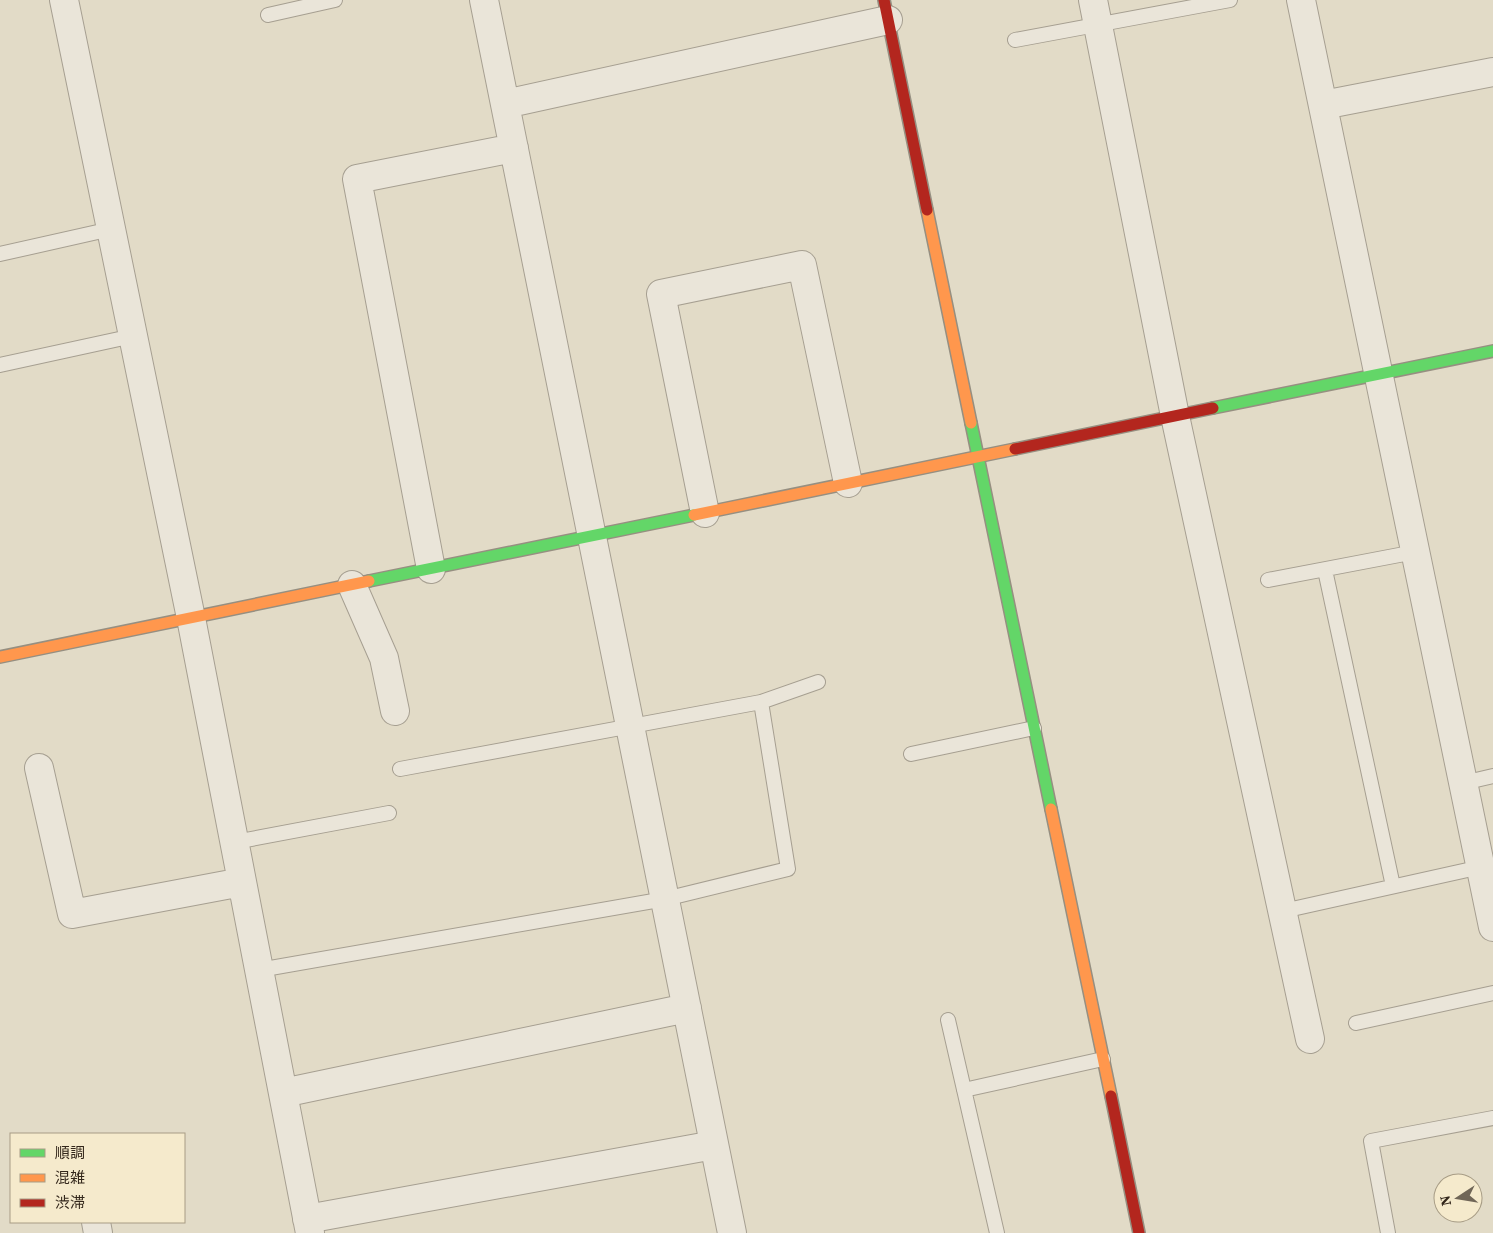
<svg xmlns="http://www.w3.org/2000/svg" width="1493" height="1233" viewBox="0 0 1493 1233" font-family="'Source Serif 4','Noto Sans JP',serif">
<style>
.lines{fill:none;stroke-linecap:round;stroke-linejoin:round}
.lane-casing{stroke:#a69f91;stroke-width:16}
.street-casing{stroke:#a69f91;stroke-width:30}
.fast-casing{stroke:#968f81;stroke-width:14}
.slow-casing{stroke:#968f81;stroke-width:14}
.jam-casing{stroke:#968f81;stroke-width:14}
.lane{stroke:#eae5d9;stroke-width:14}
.street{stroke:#eae5d9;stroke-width:28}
.fast{stroke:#63d668;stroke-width:11}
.slow{stroke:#ff974d;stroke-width:11}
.jam{stroke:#b3261e;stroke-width:11}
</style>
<rect width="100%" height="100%" fill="#e2dbc7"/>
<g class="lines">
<defs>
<path id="lane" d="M 268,15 L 335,0
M 1015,40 L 1230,0
M 0,254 L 111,229
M 0,365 L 133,336
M 1325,570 L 1393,886
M 1268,580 L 1415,552
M 911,754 L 1034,728
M 400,769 L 761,702 L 818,682
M 1463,783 L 1493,776
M 235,842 L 389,813
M 1283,911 L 1481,867
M 259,970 L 665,899 L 788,869 L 761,702
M 948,1020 L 997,1233
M 1356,1023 L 1493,993
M 964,1090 L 1103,1059
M 1388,1233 L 1371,1141 L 1493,1118"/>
<path id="street" d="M 64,0 L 191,618 L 310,1233
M 484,0 L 732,1233
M 1093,0 L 1175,416 L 1310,1039
M 1301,0 L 1493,927
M 505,104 L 888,20
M 1323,105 L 1493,72
M 705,513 L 661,294 L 802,265 L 848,483
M 431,569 L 357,179 L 514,148
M 352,585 L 384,658 L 395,711
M 39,768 L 72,914 L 242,882
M 283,1093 L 687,1008
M 307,1219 L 714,1145
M 96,1222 L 98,1233"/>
<path id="fast" d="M 1213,408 L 1493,351
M 971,423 L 1051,809
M 369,581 L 694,515"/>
<path id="slow" d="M 927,210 L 971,423
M 694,515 L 1015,449
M 0,657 L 369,581
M 1051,809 L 1111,1096"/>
<path id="jam" d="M 884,0 L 927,210
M 1015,449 L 1213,408
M 1111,1096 L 1139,1233"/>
</defs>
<use href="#lane" class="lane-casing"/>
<use href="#street" class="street-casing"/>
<use href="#fast" class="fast-casing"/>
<use href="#slow" class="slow-casing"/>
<use href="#jam" class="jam-casing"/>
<use href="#lane" class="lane"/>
<use href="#street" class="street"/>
<use href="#fast" class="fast"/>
<use href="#slow" class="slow"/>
<use href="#jam" class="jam"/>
</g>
<rect x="10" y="1133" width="175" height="90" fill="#f5eacc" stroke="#a79c85"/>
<rect x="20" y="1149" width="25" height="8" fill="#63d668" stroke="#a79c85"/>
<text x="55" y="1158" font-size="15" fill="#33271b">順調</text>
<rect x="20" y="1174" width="25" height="8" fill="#ff974d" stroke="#a79c85"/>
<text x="55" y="1183" font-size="15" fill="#33271b">混雑</text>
<rect x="20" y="1199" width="25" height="8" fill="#b3261e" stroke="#a79c85"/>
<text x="55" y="1208" font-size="15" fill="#33271b">渋滞</text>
<g transform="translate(1458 1198) rotate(258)"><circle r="24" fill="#f5eacc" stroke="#a79c85"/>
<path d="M0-4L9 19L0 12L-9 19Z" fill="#706657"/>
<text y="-8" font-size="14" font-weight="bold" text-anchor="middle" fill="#33271b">N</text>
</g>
</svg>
